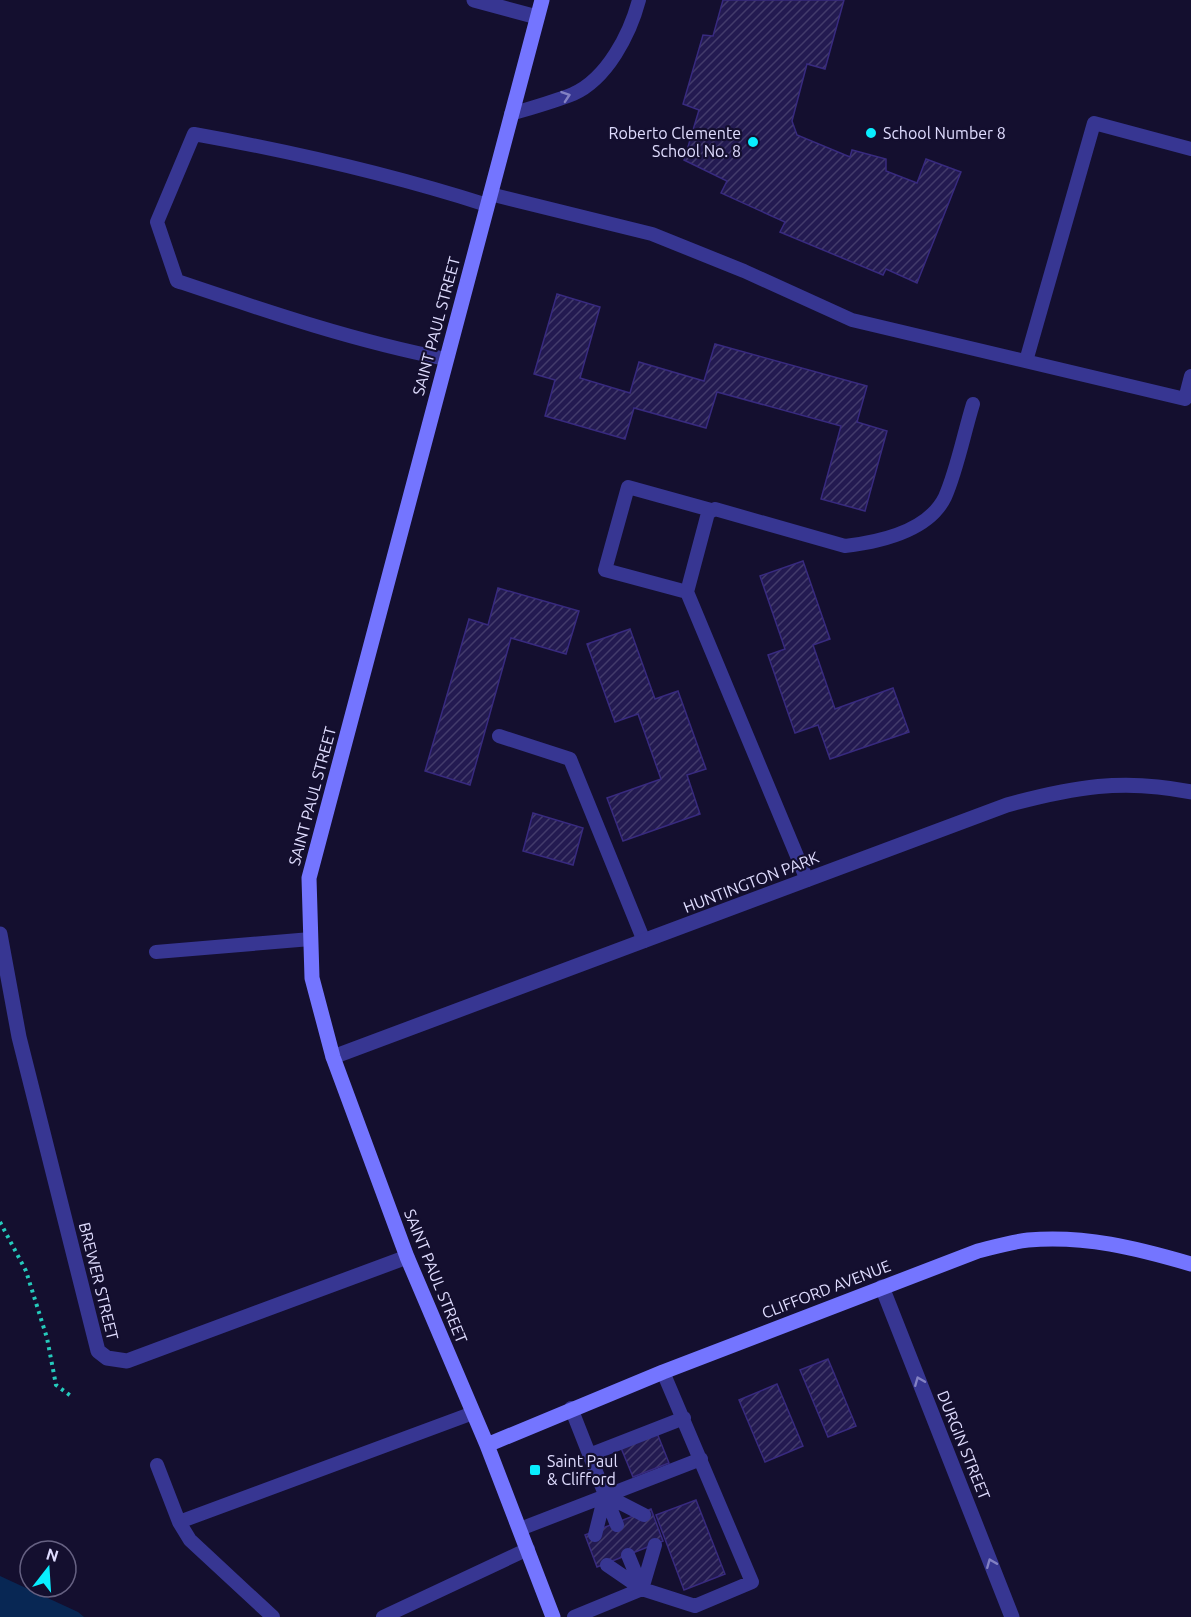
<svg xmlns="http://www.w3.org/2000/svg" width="1191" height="1617" viewBox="0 0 1191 1617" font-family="Ubuntu,sans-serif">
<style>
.water{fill:#082754}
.building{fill:url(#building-hatch);stroke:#382a7f;stroke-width:1.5}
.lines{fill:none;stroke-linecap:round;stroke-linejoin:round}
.path{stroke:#25cbbc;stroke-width:4;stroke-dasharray:3 4.5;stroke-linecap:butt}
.lane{stroke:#373692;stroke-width:14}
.street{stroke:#373692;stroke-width:15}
.secondary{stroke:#7475ff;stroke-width:15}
.oneway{stroke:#8381c3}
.poi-dot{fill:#09eeff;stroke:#140f2f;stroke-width:2}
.labels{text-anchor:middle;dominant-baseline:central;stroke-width:4.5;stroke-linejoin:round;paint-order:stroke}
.poi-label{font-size:16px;fill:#e0ddff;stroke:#140f2f;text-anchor:start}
.street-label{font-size:16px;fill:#e0ddff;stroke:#140f2f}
</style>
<defs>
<pattern id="building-hatch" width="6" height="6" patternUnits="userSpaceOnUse" patternTransform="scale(1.5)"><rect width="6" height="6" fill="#231a51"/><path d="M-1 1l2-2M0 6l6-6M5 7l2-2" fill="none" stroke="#433b6b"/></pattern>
</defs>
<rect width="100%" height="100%" fill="#140f2f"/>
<path class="water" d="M 0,1576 L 78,1612 L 84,1617 L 0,1617 Z"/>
<path class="building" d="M 723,0 L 844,0 L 825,69 L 807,64 L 792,121 L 797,135 L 850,157 L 852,150 L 886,159 L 886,171 L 917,183 L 926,159 L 961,172 L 917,283 L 886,269 L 883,275 L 780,232 L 785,222 L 721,193 L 727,181 L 684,160 L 699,110 L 683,104 L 703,35 L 713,36 Z
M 557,294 L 600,307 L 580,378 L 630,393 L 639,362 L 704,381 L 715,344 L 867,386 L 857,422 L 887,431 L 865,511 L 821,499 L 841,426 L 717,392 L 706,428 L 634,408 L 625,439 L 545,416 L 555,380 L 534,374 Z
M 803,561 L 830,639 L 813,645 L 835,709 L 893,688 L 909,732 L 830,759 L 818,725 L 795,733 L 768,655 L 785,649 L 760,576 Z
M 498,588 L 579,611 L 566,654 L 511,638 L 470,785 L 425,771 L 469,619 L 488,625 Z
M 630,629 L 655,699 L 678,691 L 706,769 L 687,775 L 700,814 L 623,841 L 607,798 L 661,779 L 638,714 L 615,722 L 587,644 Z
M 533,813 L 583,828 L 573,865 L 523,851 Z
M 828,1359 L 856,1426 L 828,1437 L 800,1370 Z
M 777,1384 L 803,1446 L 765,1462 L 739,1400 Z
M 657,1433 L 669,1463 L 633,1477 L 621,1448 Z
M 696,1500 L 725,1574 L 684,1590 L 656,1515 Z
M 651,1509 L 663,1541 L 597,1567 L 585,1535 Z"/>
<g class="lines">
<path class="path" d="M 0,1222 L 26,1271 L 47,1338 L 56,1385 L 71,1396"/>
<path class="lane" d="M 511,114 C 531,108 553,102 573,94 C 607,79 630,34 639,0
M 490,194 L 652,234 L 744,271 L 852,320 L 1185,399 L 1191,376
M 446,359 C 354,341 266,311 177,281 L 157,222 L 194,134 C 294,152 390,174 487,205
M 1026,361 L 1094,123 L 1191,149
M 687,592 L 605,570 L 628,487 L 711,510
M 499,736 L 570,759 L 644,941
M 807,880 L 687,592 L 708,513 L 715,509 L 845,546 C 879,542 928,532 945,497 C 957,470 964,433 973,404
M 156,952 L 311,939
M 571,1408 L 617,1525
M 589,1455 L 684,1418
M 157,1465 L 179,1522 L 190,1540 L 273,1617
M 179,1522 L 473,1413
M 520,1529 L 701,1459
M 595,1535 L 605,1495 L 644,1515
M 628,1555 L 642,1589
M 607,1565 L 642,1589
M 642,1589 L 655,1545
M 383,1617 L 528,1549
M 574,1617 L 642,1589 L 695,1606 L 752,1582 L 663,1372"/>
<path class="street" d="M 474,0 L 537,17
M 0,934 L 19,1037 L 98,1351 L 107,1358 L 127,1361 L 407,1257
M 333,1057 L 1007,805 C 1073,787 1123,778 1191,792
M 882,1287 L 1012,1617"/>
<path class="secondary" d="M 542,0 L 309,878 L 312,978 L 333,1057 L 407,1257 L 487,1445 L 553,1617
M 487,1445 L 663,1372 L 978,1251 C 994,1247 1011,1242 1028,1240 C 1085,1235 1136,1248 1191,1264"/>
</g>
<defs><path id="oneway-chevron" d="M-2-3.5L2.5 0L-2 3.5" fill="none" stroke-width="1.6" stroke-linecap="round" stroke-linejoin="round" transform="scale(1.5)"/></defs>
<g class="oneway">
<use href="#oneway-chevron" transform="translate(566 96) rotate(-19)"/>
<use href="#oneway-chevron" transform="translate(919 1381) rotate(-112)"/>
<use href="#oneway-chevron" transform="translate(991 1563) rotate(-112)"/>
</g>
<g class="poi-dot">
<circle cx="871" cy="133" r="6"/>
<circle cx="753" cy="142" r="6"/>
<rect x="529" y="1464" width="12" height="12" rx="3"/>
</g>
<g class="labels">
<g class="poi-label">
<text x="741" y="133" text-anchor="end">Roberto Clemente<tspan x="741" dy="18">School No. 8</tspan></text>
<text x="883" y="133">School Number 8</text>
<text x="547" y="1461">Saint Paul<tspan x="547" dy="18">&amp; Clifford</tspan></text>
</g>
<g class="street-label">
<text transform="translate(436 326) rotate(-75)">SAINT PAUL STREET</text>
<text transform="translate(312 796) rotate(-75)">SAINT PAUL STREET</text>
<text transform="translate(751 882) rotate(-21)">HUNTINGTON PARK</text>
<text transform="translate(436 1276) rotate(68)">SAINT PAUL STREET</text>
<text transform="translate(99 1281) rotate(76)">BREWER STREET</text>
<text transform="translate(826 1289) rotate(-21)">CLIFFORD AVENUE</text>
<text transform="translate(964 1445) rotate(68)">DURGIN STREET</text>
</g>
</g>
<g transform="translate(48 1569) rotate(17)"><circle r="28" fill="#140f2f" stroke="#666182" stroke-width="1.5"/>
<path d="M0-4.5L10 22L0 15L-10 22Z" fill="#09eeff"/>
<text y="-9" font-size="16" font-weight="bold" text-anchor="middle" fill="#e0ddff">N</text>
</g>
</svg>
